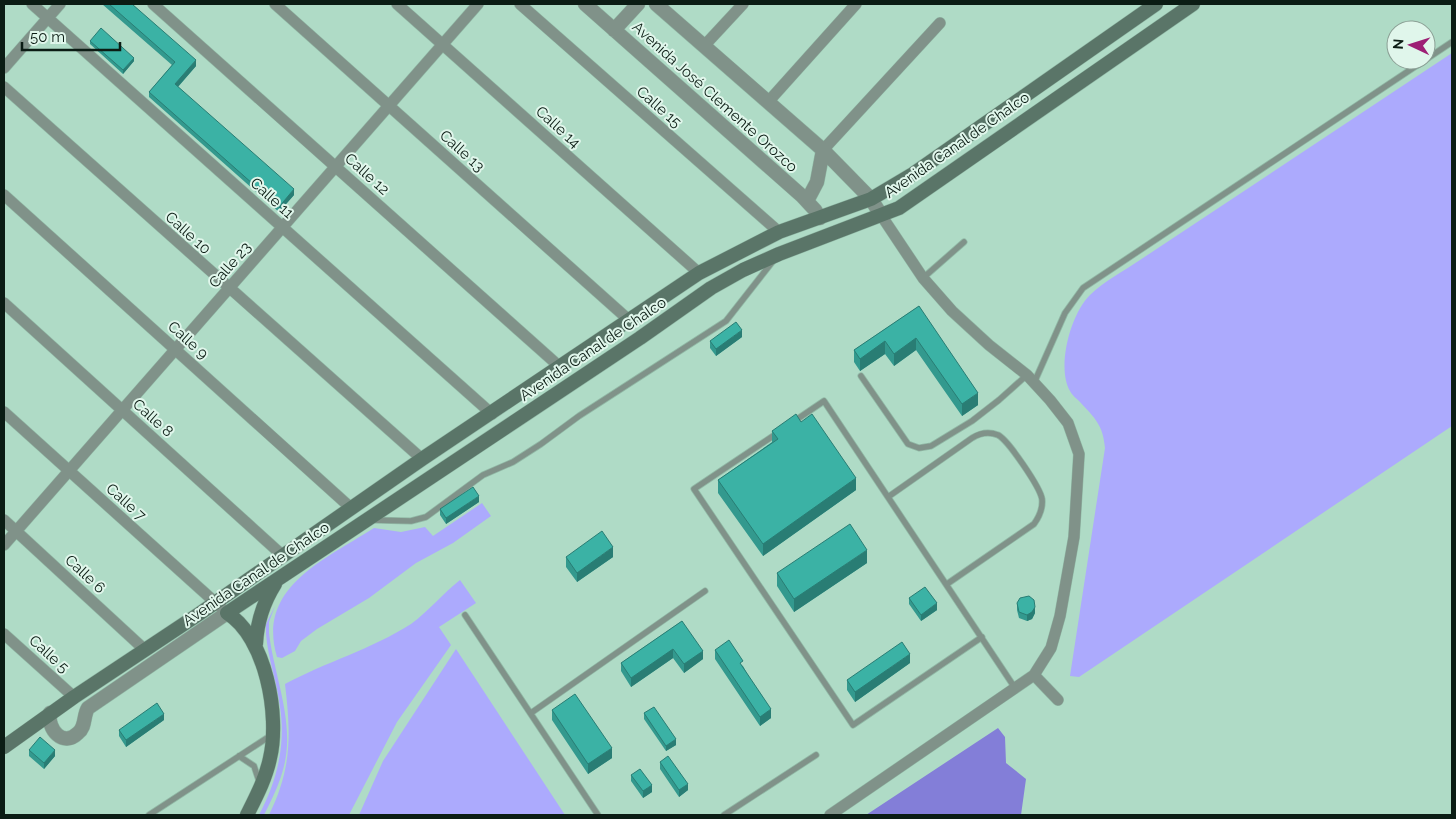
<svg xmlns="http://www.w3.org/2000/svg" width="1456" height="819" viewBox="0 0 1456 819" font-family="Raleway,sans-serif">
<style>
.green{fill:#acaafd}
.forest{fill:#837ed8}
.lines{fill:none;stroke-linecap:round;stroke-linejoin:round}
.service-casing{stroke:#91b9a6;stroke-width:7}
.minor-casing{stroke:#91b9a6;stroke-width:12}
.tertiary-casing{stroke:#91b9a6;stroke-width:15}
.secondary-casing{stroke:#91b9a6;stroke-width:15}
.service{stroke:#809289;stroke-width:5.5}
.minor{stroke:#809289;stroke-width:11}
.tertiary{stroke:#809289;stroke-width:14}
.secondary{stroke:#5a7568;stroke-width:14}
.wall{fill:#33998e}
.shaded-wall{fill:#297d74}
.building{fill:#3bb2a5;stroke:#297d74}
.labels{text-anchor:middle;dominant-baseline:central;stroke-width:4;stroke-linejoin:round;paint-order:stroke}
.street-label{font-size:15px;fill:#0b1c14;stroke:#e0f6eb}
</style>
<rect width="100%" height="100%" fill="#afdbc6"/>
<path class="green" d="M 1452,53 L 1452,426 L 1079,677 L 1070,676 L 1105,448 C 1103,425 1095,418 1080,402 C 1077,399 1072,395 1070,391 C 1056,367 1071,313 1090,295 C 1104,281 1124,271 1140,260 Z
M 482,503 L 491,516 L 453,543 L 416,563 L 369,598 L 317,629 L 301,641 L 295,651 L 282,658 L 277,657 C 256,587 326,559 374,528 L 401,532 L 425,527 L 433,536 Z
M 460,580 L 476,603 L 439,627 L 451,645 L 397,722 L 349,815 L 269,815 C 292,768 291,735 285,684 C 326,662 372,649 411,624 C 429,611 442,594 460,580 Z
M 275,606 L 269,622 L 269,633 C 274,676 295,722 284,766 C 280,783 272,799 264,815 L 259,815 C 277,781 286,745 280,707 C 277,682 268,659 266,634 L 266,624 Z
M 456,649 L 565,815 L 359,815 L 383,761 Z"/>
<path class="forest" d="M 998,728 L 1005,737 L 1006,763 L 1026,779 L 1021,815 L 866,815 Z"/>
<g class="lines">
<defs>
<path id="service" d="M 923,278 L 964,242
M 861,376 L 908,444 L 919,448 L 931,446 L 972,421 L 999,400 L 1027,375
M 1034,383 L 1065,313 L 1083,288 L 1452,42
M 793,422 L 824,401 L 1015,688
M 779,432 L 694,489 L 853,725 L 982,637
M 888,497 L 972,438 C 980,433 988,431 998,435 C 1008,440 1040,487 1042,499 C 1043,508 1039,517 1034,524 L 947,584
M 371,520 L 411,521 L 426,517 L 483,475 L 513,462 L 541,444 L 579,416 L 726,321 L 773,261
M 465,615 L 598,815
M 531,713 L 705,591
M 239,756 L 254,766 L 259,781
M 149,815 L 270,736
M 724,815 L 816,755"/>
<path id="minor" d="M 32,4 L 492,414
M 153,4 L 560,367
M 275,4 L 630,321
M 397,4 L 699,273
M 520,4 L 779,232
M 704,46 L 743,4
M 4,68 L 60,4
M 4,87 L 422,459
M 768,102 L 856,4
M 823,150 L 940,23
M 4,195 L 351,508
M 4,303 L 282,555
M 4,412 L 227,613
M 4,520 L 145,650
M 4,545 L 478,4
M 4,634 L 74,697
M 1034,675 L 1058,700
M 830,815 L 1034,675 L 1051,648 L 1060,616 L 1074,537 L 1079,454 L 1068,423 L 1050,400 L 1027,375 L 989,345 L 952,311 L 923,278 L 881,215"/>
<path id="tertiary" d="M 585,4 L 802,196 L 815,210 L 820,218
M 656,4 L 823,150 L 871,199 L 881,215
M 614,30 L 638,4
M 807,201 L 817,182 L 823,150
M 50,713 C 47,729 63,748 78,733 C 86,727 83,716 88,708 L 227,613"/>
<path id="secondary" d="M 256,644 C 257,622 263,603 275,584
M 4,747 L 74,697 L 199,614 L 422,459 L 699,273 L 779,232 L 871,199 L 913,174 L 1156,4
M 247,815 C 256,797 266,778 270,758 C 280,716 266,637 227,613 L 640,338 L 711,288 L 743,270 L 779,254 L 899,208 L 1193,4"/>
</defs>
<use href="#service" class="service-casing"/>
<use href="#minor" class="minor-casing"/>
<use href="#tertiary" class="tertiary-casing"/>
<use href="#secondary" class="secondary-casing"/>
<use href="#service" class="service"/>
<use href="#minor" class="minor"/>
<use href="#tertiary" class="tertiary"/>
<use href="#secondary" class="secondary"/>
</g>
<path class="wall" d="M 102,4 L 132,4 L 196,66 L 178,87 L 294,195 L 279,212 L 149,97 L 149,92 L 172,65 Z
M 90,41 L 134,61 L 123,74 L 90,44 Z
M 919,306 L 978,405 L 962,416 L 916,350 L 894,366 L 885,354 L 860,371 L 854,362 L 854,350 Z
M 742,337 L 716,356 L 710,348 L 710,341 Z
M 801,422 L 856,490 L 763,556 L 718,493 L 718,480 L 772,442 L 772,431 Z
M 479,502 L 446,524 L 440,515 L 440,509 Z
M 566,557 L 613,557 L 577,582 L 566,567 Z
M 867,563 L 794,612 L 777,586 L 777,573 Z
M 909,598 L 937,610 L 921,621 L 909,604 Z
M 1017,603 L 1035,613 L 1032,619 L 1027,621 L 1019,618 L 1017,610 Z
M 682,621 L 703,659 L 684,673 L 673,658 L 631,687 L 621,671 L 621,663 Z
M 715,650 L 743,666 L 771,718 L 760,726 L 715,659 Z
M 910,663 L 855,702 L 847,690 L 847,680 Z
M 552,710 L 612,758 L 588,774 L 552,720 Z
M 644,713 L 676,745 L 666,751 L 644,719 Z
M 164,720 L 126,747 L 119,736 L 119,730 Z
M 29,750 L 55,756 L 44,769 L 29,756 Z
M 660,762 L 688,790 L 679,797 L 660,769 Z
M 631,775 L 652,792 L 643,798 L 631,781 Z"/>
<path class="shaded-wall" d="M 134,58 L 134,61 L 123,74 L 123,70 Z
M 196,60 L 196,66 L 175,90 L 175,84 Z
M 294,189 L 294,195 L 279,212 L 279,207 Z
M 742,330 L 742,337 L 716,356 L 716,349 Z
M 916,338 L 916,350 L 894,366 L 894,354 Z
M 885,341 L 885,354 L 860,371 L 860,359 Z
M 978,393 L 978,405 L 962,416 L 962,404 Z
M 856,478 L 856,490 L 763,556 L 763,544 Z
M 479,496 L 479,502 L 446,524 L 446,518 Z
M 613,547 L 613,557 L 577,582 L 577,573 Z
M 867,550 L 867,563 L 794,612 L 794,599 Z
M 937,603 L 937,610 L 921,621 L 921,615 Z
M 1035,607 L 1035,613 L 1032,619 L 1027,621 L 1027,615 Z
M 673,649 L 673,658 L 631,687 L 631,678 Z
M 703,651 L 703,659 L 684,673 L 684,664 Z
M 910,654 L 910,663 L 855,702 L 855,692 Z
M 771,709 L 771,718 L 760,726 L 760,717 Z
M 164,714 L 164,720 L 126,747 L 126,740 Z
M 676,739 L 676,745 L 666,751 L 666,746 Z
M 612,748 L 612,758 L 588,774 L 588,764 Z
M 55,750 L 55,756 L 44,769 L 44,763 Z
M 688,784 L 688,790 L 679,797 L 679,790 Z
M 652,785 L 652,792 L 643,798 L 643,791 Z"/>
<path class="building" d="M 109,4 L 132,4 L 196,60 L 175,84 L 294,189 L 279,207 L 149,92 L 175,62 Z
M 101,28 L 134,58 L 123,70 L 90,41 Z
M 919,306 L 978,393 L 962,404 L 916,338 L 894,354 L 885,341 L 860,359 L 854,350 Z
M 736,322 L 742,330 L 716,349 L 710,341 Z
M 796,414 L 801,422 L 812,414 L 856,478 L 763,544 L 718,480 L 778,439 L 772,431 Z
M 473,487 L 479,496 L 446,518 L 440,509 Z
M 850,524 L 867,550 L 794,599 L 777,573 Z
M 602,531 L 613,547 L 577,573 L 566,557 Z
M 925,587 L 937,603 L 921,615 L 909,598 Z
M 1029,596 L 1034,600 L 1035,607 L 1032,612 L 1027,615 L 1019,612 L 1017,603 L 1020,598 Z
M 682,621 L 703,651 L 684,664 L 673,649 L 631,678 L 621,663 Z
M 729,640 L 743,661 L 740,663 L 771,709 L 760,717 L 715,650 Z
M 902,642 L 910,654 L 855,692 L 847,680 Z
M 575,694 L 612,748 L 588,764 L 552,710 Z
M 157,703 L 164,714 L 126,740 L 119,730 Z
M 654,707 L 676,739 L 666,746 L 644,713 Z
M 40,737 L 55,750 L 44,763 L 29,750 Z
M 668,756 L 688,784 L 679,790 L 660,762 Z
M 640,769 L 652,785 L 643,791 L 631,775 Z"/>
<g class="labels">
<g class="street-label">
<text transform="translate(715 97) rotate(42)">Avenida José Clemente Orozco</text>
<text transform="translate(659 107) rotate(41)">Calle 15</text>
<text transform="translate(558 127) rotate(42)">Calle 14</text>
<text transform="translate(957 145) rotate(-35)">Avenida Canal de Chalco</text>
<text transform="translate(462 151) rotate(42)">Calle 13</text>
<text transform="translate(367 174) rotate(42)">Calle 12</text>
<text transform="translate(272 198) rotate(42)">Calle 11</text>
<text transform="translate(188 233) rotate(42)">Calle 10</text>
<text transform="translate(230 265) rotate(-49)">Calle 23</text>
<text transform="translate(188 340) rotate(42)">Calle 9</text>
<text transform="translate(593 349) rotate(-34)">Avenida Canal de Chalco</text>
<text transform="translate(153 418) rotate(42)">Calle 8</text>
<text transform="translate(126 502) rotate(42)">Calle 7</text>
<text transform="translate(85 574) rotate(43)">Calle 6</text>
<text transform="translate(256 574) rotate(-34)">Avenida Canal de Chalco</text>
<text transform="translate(49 654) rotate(42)">Calle 5</text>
</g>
</g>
<rect width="1456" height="819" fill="none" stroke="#0b1c14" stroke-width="10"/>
<g transform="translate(1411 45) rotate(274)"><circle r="24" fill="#e0f6eb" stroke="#8b9f95"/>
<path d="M0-4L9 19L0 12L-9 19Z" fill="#9d1f75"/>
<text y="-8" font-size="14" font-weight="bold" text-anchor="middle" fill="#0b1c14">N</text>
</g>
<path d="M22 42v8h98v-8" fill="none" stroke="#0b1c14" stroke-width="2.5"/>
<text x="30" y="42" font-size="15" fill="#0b1c14" stroke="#e0f6eb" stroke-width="4" paint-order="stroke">50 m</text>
</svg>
